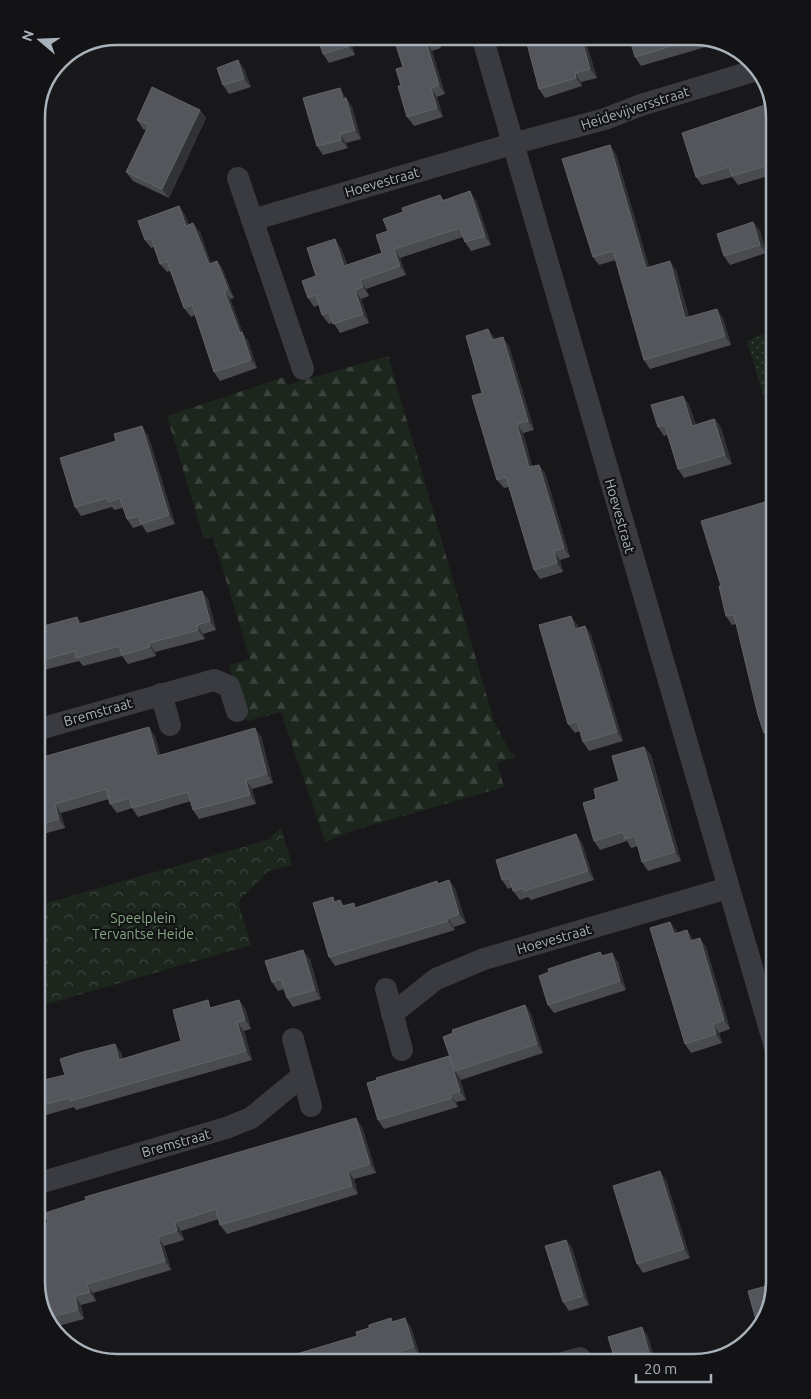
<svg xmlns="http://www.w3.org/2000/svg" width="811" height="1399" viewBox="0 0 811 1399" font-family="Ubuntu,sans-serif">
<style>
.grass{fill:url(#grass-dots)}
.forest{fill:url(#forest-firs)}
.park{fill:url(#park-crowns)}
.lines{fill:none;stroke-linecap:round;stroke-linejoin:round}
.street{stroke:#393b40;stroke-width:22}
.wall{fill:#494b4f}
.shaded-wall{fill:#313235}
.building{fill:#54565b;stroke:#61646a}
.labels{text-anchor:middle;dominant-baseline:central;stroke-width:4.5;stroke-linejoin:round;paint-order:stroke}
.street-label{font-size:14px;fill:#a9b1bb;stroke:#131315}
.park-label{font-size:14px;fill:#83a77f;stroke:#131315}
.rim{fill:none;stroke:#a9b1bb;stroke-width:2.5}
</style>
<defs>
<pattern id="grass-dots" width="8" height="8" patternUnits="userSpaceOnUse" patternTransform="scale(1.25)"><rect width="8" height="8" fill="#1d261d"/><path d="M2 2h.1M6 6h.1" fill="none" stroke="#3b433c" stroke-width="1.8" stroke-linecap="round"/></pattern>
<pattern id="forest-firs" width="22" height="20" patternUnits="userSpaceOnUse" patternTransform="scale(1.25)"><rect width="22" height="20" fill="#1d261d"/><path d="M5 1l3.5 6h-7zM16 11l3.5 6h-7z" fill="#3b433c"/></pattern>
<pattern id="park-crowns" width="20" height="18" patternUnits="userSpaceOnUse" patternTransform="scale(1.25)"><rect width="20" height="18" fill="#1d261d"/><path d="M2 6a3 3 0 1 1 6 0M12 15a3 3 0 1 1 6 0" fill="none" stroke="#3b433c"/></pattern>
</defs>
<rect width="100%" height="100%" fill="#18181a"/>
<path class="grass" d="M 775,329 L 775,434 L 747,341 Z"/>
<path class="forest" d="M 388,356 L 494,721 L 509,750 L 517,757 L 497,763 L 504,787 L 348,832 L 325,842 L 281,712 L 247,721 L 244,714 L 229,665 L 250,659 L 213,537 L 204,539 L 167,416 L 284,377 L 287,385 Z"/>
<path class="park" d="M 281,828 L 292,865 L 268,871 L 238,902 L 251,945 L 40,1006 L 36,999 L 36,906 L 267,840 Z"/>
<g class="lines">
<path class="street" d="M 482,36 L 775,1047
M 238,178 L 303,369
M 252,220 L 512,144 L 605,119 L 641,105 L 757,70
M 161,694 L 170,725
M 36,730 L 214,680 L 229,686 L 237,711
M 386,989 L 402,1050
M 392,1014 L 436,979 L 484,959 L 728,888
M 293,1039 L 311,1106
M 36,1184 L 226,1128 L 251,1118 L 302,1076
M 562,1363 L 580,1358 L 581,1363"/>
</g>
<path class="wall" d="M 349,36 L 355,55 L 329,63 L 323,54 Z
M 393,36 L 438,36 L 441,48 L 432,51 L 445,94 L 437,97 L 443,117 L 414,126 L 407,117 L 401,86 L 403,67 Z
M 584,36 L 597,78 L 581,82 L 582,86 L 545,98 L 539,89 Z
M 699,36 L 719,43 L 641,66 L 635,57 Z
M 238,60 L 244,69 L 251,87 L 229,94 L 223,85 Z
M 346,97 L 347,99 L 352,107 L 361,139 L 346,143 L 348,148 L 323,155 L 317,146 Z
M 200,110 L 206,118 L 169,198 L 133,181 L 126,172 L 146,130 L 143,129 L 137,120 Z
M 775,117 L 775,165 L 773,166 L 775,174 L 738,185 L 732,177 L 702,185 L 696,177 Z
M 616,154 L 649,267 L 676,270 L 689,317 L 723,318 L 731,345 L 650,369 L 644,360 L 616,260 L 599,265 L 593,257 Z
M 440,195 L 444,200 L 476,200 L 491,245 L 471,251 L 465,242 L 463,237 L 400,258 L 406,275 L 366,289 L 369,296 L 361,299 L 369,323 L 340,333 L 333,322 L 329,324 L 322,315 L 319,305 L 314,307 L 308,298 L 316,276 L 341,248 L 347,265 L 382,253 L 388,231 L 403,212 Z
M 179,206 L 185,215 L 189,225 L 200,232 L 211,264 L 217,261 L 223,270 L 234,298 L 230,299 L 243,334 L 248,341 L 257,368 L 220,381 L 214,372 L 195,315 L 191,317 L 184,308 L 170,271 L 167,272 L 160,264 L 154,247 L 151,248 L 145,240 Z
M 753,222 L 760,231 L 766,253 L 730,265 L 724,256 Z
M 495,338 L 495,339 L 509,346 L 534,430 L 523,433 L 532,466 L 545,473 L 570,557 L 560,560 L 563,572 L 540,579 L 534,570 L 509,487 L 504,488 L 497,480 L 482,393 Z
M 683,396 L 689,405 L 696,425 L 715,419 L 721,428 L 732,464 L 684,478 L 678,469 L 667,435 L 664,436 L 658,427 Z
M 148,435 L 175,524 L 147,533 L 142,525 L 133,528 L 127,519 L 123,508 L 114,510 L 112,507 L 81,516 L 75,507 Z
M 771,511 L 775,526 L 775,757 L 771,742 L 764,733 L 736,624 L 732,625 L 726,616 L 721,586 Z
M 202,591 L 208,599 L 216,630 L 203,634 L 205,639 L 155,652 L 156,656 L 128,664 L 122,656 L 83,666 L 79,661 L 36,672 L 36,628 L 77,617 L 82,624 Z
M 577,624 L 578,628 L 585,626 L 591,635 L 623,741 L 589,751 L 583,742 L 580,731 L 575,733 L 568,724 Z
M 155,736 L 160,755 L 261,736 L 273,783 L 252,789 L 256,804 L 199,819 L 193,810 L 191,801 L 138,817 L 132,808 L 117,813 L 110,804 L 109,799 L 61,813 L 65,828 L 36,836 L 36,759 Z
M 644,747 L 651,755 L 681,861 L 648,871 L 642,862 L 638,846 L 631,848 L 627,841 L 600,850 L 594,841 L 596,799 L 619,781 Z
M 576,834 L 582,843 L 594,880 L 531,900 L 528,897 L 520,900 L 513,891 L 512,887 L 508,889 L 502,880 Z
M 449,880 L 455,889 L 466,923 L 454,927 L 455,930 L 335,966 L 329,957 L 336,901 L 345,906 L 357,907 Z
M 676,930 L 677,933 L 693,939 L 693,940 L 706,947 L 730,1029 L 719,1033 L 722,1043 L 691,1053 L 685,1044 Z
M 600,952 L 603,956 L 612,953 L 618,962 L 626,990 L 554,1013 L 548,1005 L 549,972 Z
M 310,959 L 321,999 L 293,1007 L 287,998 L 284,989 L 278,991 L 272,982 Z
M 525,1005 L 531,1014 L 543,1053 L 461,1080 L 460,1078 L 466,1100 L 456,1102 L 458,1107 L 384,1129 L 378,1120 L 377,1080 L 449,1056 Z
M 213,1007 L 245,1008 L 251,1029 L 244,1031 L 252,1060 L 76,1110 L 74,1107 L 36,1118 L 36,1082 L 65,1075 L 121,1052 L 123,1059 L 181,1041 Z
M 36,1118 L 42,1137 L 36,1139 Z
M 362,1127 L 376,1173 L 354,1179 L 358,1194 L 227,1234 L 220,1225 L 219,1219 L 181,1231 L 184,1240 L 164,1246 L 171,1270 L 93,1293 L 96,1301 L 81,1305 L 84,1319 L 58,1326 L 51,1317 L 36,1263 Z
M 666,1180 L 690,1258 L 643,1273 L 637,1264 Z
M 566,1240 L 572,1248 L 589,1305 L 569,1311 L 563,1302 Z
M 774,1284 L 761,1327 L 756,1320 Z
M 391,1318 L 393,1322 L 411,1327 L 420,1356 L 407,1360 L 408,1363 L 266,1363 L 357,1336 L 369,1328 Z"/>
<path class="shaded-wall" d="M 346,36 L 349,36 L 355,55 L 349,46 Z
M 434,36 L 438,36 L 441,48 L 435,39 Z
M 581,36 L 584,36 L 597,78 L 590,69 Z
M 426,42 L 432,51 L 445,94 L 439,85 Z
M 238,60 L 244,69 L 251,87 L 244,79 Z
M 575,73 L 581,82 L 582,86 L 576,78 Z
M 340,88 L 352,107 L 361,139 L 355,130 L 343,99 Z
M 431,88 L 437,97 L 443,117 L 437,108 Z
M 200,110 L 206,118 L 169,198 L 162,189 Z
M 340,134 L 346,143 L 348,148 L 341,140 Z
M 610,145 L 616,154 L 652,276 L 646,268 Z
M 767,157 L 773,166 L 775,174 L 769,165 Z
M 470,191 L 476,200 L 491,245 L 485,236 Z
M 179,206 L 185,215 L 193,234 L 186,226 Z
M 753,222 L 760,231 L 766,253 L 760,245 Z
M 193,223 L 200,232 L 215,273 L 209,264 Z
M 335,239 L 341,248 L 350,275 L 344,266 Z
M 394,249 L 400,258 L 406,275 L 400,266 Z
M 217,261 L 223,270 L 234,298 L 228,289 Z
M 670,261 L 676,270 L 692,327 L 685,318 Z
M 360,280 L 366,289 L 369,296 L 363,287 Z
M 224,290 L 230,299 L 243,334 L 248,341 L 257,368 L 251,360 Z
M 355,290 L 361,299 L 369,323 L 363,314 Z
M 717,309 L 723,318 L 731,345 L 725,336 Z
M 488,329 L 495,338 L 498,349 L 492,340 Z
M 503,337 L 509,346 L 534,430 L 528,421 Z
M 683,396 L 689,405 L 699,434 L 692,426 Z
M 714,419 L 721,428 L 732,464 L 725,455 Z
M 517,424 L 523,433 L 535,476 L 529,467 Z
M 142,426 L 148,435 L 175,524 L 169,515 Z
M 539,465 L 545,473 L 570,557 L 564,548 Z
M 765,502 L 771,511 L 775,526 L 775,541 Z
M 554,551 L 560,560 L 563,572 L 557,563 Z
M 202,591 L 208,599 L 216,630 L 210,621 Z
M 571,616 L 577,624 L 581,638 L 575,629 Z
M 77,617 L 83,626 L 79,624 Z
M 197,625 L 203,634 L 205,639 L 198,630 Z
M 585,626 L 591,635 L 623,741 L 617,732 Z
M 149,643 L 155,652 L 156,656 L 150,647 Z
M 149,727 L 155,736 L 163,764 L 157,756 Z
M 255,728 L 261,736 L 273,783 L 267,774 Z
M 644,747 L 651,755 L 681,861 L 675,852 Z
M 246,780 L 252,789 L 256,804 L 250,795 Z
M 55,804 L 61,813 L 65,828 L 59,819 Z
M 576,834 L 582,843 L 594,880 L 588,871 Z
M 449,880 L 455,889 L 466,923 L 459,914 Z
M 448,918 L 454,927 L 455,930 L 448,921 Z
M 670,922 L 676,930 L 680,943 L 674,934 Z
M 687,930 L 693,939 L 696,950 L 690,941 Z
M 700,938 L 706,947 L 730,1029 L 724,1020 Z
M 303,950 L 310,959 L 321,999 L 315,990 Z
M 612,953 L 618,962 L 626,990 L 620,981 Z
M 239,1000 L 245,1008 L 251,1029 L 245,1020 Z
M 525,1005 L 531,1014 L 543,1053 L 537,1044 Z
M 237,1022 L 244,1031 L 252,1060 L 246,1051 Z
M 713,1024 L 719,1033 L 722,1043 L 716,1034 Z
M 115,1044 L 121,1052 L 125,1069 L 119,1060 Z
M 449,1056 L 455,1071 L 460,1078 L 466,1100 L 460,1091 Z
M 450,1094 L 456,1102 L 458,1107 L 452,1098 Z
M 36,1118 L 42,1137 L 36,1129 Z
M 356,1118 L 362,1127 L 376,1173 L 370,1164 Z
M 348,1171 L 354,1179 L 358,1194 L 352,1186 Z
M 660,1171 L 666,1180 L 690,1258 L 684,1249 Z
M 175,1222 L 181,1231 L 184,1240 L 177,1231 Z
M 158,1237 L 164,1246 L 171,1270 L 165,1261 Z
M 566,1240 L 572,1248 L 589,1305 L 583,1296 Z
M 87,1284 L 93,1293 L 96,1301 L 90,1292 Z
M 75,1296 L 81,1305 L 84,1319 L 78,1310 Z
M 405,1318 L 411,1327 L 420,1356 L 414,1347 Z
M 642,1327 L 648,1336 L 656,1363 L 652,1363 Z
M 401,1351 L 407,1360 L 408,1363 L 402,1355 Z
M 246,1354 L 252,1363 L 248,1363 Z"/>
<path class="building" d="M 317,36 L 346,36 L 349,46 L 323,54 Z
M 393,36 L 434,36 L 435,39 L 426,42 L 439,85 L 431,88 L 437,108 L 407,117 L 398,86 L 401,86 L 396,69 L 403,67 Z
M 525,36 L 581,36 L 590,69 L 575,73 L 576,78 L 539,89 Z
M 629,36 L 699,36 L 702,37 L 635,57 Z
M 238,60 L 244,79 L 223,85 L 217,68 Z
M 152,87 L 200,110 L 162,189 L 126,172 L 149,125 L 137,120 Z
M 340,88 L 343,99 L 346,98 L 355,130 L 340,134 L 341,140 L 317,146 L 303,98 Z
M 771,103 L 775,117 L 775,155 L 767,157 L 769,165 L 732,176 L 729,167 L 696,177 L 682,133 Z
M 610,145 L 646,268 L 670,261 L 685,318 L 717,309 L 725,336 L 644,360 L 613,251 L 593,257 L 562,159 Z
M 470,191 L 485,236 L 465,242 L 460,228 L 394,249 L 400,266 L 360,280 L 363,287 L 355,290 L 363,314 L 333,324 L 329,312 L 322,315 L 316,295 L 308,298 L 302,281 L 316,276 L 307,248 L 335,239 L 344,266 L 382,253 L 376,235 L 388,231 L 383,219 L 403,212 L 402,208 L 440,195 L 442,201 Z
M 179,206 L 186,226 L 193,223 L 209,264 L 217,261 L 228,289 L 224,290 L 240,333 L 242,332 L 251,360 L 214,372 L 192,305 L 184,308 L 167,261 L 160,264 L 151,238 L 145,240 L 138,221 Z
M 753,222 L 760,245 L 724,256 L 717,234 Z
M 488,329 L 492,340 L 503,337 L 528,421 L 517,424 L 529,467 L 539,465 L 564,548 L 554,551 L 557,563 L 534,570 L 506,477 L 497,480 L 472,396 L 482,393 L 466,336 Z
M 683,396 L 692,426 L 714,419 L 725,455 L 678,469 L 665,425 L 658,427 L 651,405 Z
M 142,426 L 169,515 L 141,524 L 139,516 L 127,519 L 120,498 L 108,502 L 107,498 L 75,507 L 60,458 L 116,441 L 114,434 Z
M 765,502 L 775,541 L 775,757 L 768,732 L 764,733 L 758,715 L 734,615 L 726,616 L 719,586 L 721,586 L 701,521 Z
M 202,591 L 210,621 L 197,625 L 198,630 L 149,643 L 150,647 L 122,655 L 119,646 L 76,658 L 75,651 L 36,662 L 36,628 L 77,617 L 79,624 Z
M 571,616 L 575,629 L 585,626 L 617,732 L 583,742 L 577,721 L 568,724 L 539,625 Z
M 149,727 L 157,756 L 255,728 L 267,774 L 246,780 L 250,795 L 193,810 L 188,792 L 132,808 L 129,798 L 110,804 L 106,789 L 55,804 L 59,819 L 36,825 L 36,759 Z
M 644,747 L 675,852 L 642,862 L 635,836 L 625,839 L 623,832 L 594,841 L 583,803 L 596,799 L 594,789 L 619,781 L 612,756 Z
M 576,834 L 588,871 L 524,891 L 523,888 L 513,891 L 509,878 L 502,880 L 496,860 Z
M 449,880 L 459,914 L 448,918 L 448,921 L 329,957 L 313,903 L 333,897 L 334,902 L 340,900 L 343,906 L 354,903 L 355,908 L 437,881 L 438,884 Z
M 670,922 L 674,934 L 687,930 L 690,941 L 700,938 L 724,1020 L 713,1024 L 716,1034 L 685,1044 L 650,928 Z
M 303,950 L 315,990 L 287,998 L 281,979 L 272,982 L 265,961 Z
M 600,952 L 602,956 L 612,953 L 620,981 L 548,1005 L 539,976 L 549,972 L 548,969 Z
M 208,1000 L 210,1008 L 239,1000 L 245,1020 L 237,1022 L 246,1051 L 70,1101 L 69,1098 L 36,1107 L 36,1082 L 65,1075 L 60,1059 L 79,1053 L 115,1044 L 119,1060 L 181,1041 L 173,1010 Z
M 525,1005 L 537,1044 L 455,1071 L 443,1037 L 453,1033 L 452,1030 Z
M 449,1056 L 460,1091 L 450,1094 L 452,1098 L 378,1120 L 367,1083 L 377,1080 L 376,1078 Z
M 356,1118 L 370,1164 L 348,1171 L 352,1186 L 220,1225 L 216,1209 L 175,1222 L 177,1231 L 158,1237 L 165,1261 L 87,1284 L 90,1292 L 75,1296 L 78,1310 L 51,1317 L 36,1263 L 36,1227 L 48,1223 L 45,1213 L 86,1200 L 85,1197 Z
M 660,1171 L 684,1249 L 637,1264 L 613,1186 Z
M 566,1240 L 583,1296 L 563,1302 L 545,1246 Z
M 774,1284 L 763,1320 L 763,1318 L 756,1320 L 748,1291 Z
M 391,1318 L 392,1322 L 405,1318 L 414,1347 L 401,1351 L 402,1355 L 380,1361 L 379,1358 L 363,1363 L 266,1363 L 357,1336 L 356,1332 L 369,1328 L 369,1325 Z
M 642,1327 L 652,1363 L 616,1363 L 608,1337 Z
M 246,1354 L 248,1363 L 218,1363 Z"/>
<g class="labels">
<g class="street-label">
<text transform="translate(635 108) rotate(-18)">Heidevijversstraat</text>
<text transform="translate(382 182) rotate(-16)">Hoevestraat</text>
<text transform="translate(620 516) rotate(74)">Hoevestraat</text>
<text transform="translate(98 712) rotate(-16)">Bremstraat</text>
<text transform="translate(554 939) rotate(-16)">Hoevestraat</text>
<text transform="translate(176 1143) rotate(-16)">Bremstraat</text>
</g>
<g class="park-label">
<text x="143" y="918">Speelplein<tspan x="143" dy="16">Tervantse Heide</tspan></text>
</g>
</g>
<path d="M0 0H811V1399H0ZM117 45H694A72 72 0 0 1 766 117V1282A72 72 0 0 1 694 1354H117A72 72 0 0 1 45 1282V117A72 72 0 0 1 117 45Z" fill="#131315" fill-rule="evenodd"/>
<path class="rim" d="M117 45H694A72 72 0 0 1 766 117V1282A72 72 0 0 1 694 1354H117A72 72 0 0 1 45 1282V117A72 72 0 0 1 117 45Z"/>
<g transform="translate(40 40) rotate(289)" stroke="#131315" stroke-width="4" paint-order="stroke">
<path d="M0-4L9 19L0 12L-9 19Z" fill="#a9b1bb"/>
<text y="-8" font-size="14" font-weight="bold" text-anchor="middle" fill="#a9b1bb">N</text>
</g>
<path d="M636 1374v8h75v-8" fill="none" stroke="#a9b1bb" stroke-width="2.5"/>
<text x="644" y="1374" font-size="15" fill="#a9b1bb" stroke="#131315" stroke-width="4" paint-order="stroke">20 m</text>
</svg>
